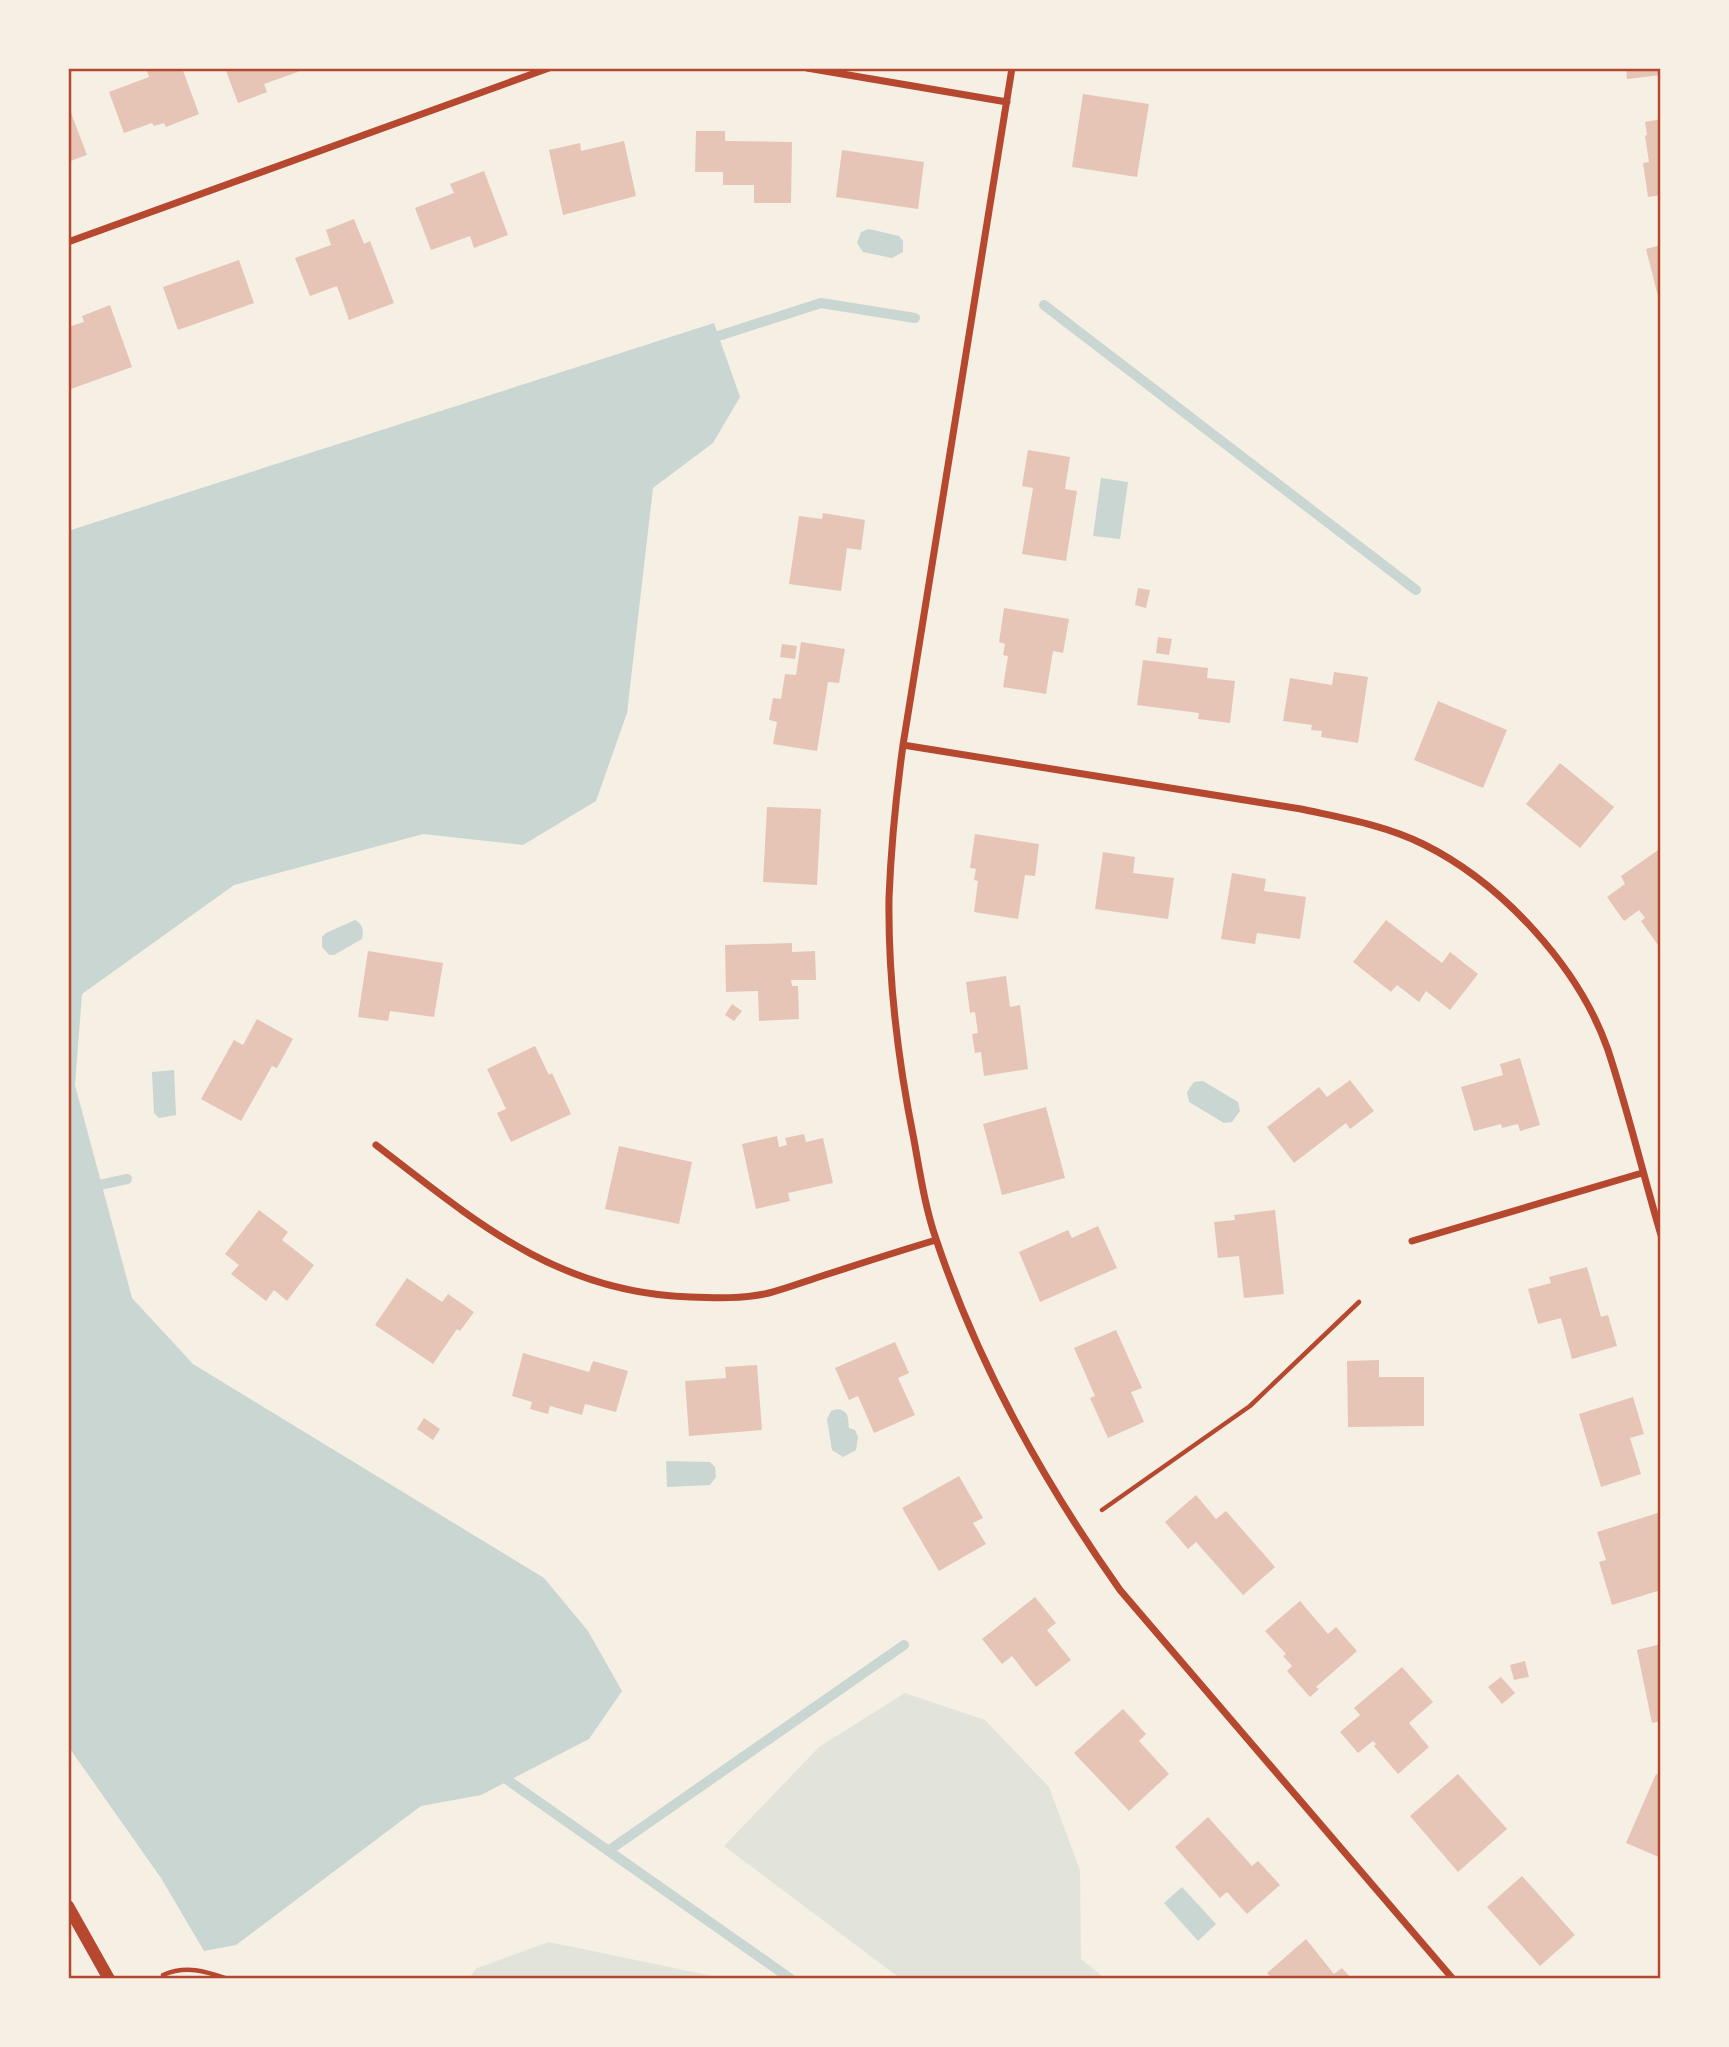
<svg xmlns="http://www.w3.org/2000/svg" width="1729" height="2047" viewBox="0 0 1729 2047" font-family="'Golos Text',sans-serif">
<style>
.green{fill:#e2e4dc}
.water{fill:#c9d6d2}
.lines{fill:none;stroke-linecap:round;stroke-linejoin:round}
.stream{stroke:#c9d6d2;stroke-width:10}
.building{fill:#e6c5b7}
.path{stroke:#b5482f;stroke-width:4.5}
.minor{stroke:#b5482f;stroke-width:7}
.tertiary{stroke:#b5482f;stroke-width:12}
.neatline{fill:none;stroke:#b5482f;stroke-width:2.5}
</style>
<rect width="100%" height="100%" fill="#f6efe4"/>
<path class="green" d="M 905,1693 L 985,1720 L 1049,1787 L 1080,1870 L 1081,1959 L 1106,1979 L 901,1979 L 724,1846 L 819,1747 Z
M 549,1942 L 727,1979 L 468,1979 L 477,1968 Z"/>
<path class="water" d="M 869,229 L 899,236 L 903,241 L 903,252 L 892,258 L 863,252 L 857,243 L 861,232 Z
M 714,323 L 740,397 L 713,443 L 653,488 L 627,713 L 596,801 L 523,845 L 423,834 L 234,885 L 82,994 L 75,1085 L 132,1298 L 193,1364 L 544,1578 L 588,1631 L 622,1691 L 589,1739 L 481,1795 L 421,1806 L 236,1945 L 204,1951 L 161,1878 L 68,1746 L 68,531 Z
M 1101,478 L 1128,482 L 1120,539 L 1093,536 Z
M 355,920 C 363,924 364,931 362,939 L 334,955 L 329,955 L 322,947 L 322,937 L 326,933 Z
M 174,1070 L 176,1115 L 159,1118 L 154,1113 L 152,1072 Z
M 1203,1081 L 1238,1102 L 1240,1111 L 1232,1122 L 1224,1123 L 1189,1102 L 1187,1092 L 1194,1082 Z
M 838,1409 C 849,1411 848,1418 849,1428 L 855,1430 L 858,1437 L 856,1450 L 843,1457 L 832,1450 L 827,1419 L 831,1411 Z
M 666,1461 L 710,1462 L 715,1467 L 716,1477 L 710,1485 L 667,1487 Z
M 1182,1887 L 1216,1924 L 1198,1941 L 1164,1903 Z"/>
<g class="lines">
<path class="stream" d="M 1044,305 L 1416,590
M 709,339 L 821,303 L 915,318
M 68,1192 L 127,1179
M 499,1774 L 791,1979
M 608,1851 L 904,1645"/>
</g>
<path class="building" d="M 146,68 L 182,68 L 199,114 L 166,127 L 164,123 L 154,126 L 152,123 L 124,133 L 109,92 L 149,77 Z
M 225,68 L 306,68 L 306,69 L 264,84 L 267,92 L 238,103 Z
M 1626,68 L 1661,68 L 1661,75 L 1627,79 Z
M 1083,94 L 1149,104 L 1137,177 L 1072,167 Z
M 68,105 L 87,155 L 68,162 Z
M 1661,119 L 1661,195 L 1648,197 L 1643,163 L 1649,162 L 1645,136 L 1647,135 L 1645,122 Z
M 696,131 L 725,131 L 725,141 L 792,142 L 791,203 L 754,203 L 754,185 L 723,185 L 723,172 L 695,172 Z
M 624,141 L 636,196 L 563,215 L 549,150 L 580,143 L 581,151 Z
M 842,150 L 924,162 L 918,209 L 836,197 Z
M 484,171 L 508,235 L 474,248 L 470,236 L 431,250 L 415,208 L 454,193 L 450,184 Z
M 354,219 L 364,244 L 370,241 L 394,303 L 349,320 L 337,286 L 310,296 L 295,258 L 331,245 L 326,230 Z
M 1661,245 L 1661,304 L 1660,304 L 1646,249 Z
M 239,260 L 254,303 L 178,330 L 163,287 Z
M 110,305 L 132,367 L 68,390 L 68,327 L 84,322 L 82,316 Z
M 1028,450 L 1070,457 L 1065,489 L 1077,491 L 1066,561 L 1022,554 L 1033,488 L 1022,486 Z
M 823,513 L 865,520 L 861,550 L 847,548 L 841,591 L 789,584 L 799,516 L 822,519 Z
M 1138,588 L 1150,590 L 1146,608 L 1135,605 Z
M 1004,608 L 1069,619 L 1063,653 L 1053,651 L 1046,694 L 1003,687 L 1008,656 L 1003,655 L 1005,644 L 999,642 Z
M 1158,637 L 1172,639 L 1169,655 L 1156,653 Z
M 801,642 L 845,649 L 839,683 L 828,682 L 817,751 L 773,744 L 777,722 L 769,720 L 773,698 L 781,699 L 785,674 L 796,675 Z
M 782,644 L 797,646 L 795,659 L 780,657 Z
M 1143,660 L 1208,668 L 1207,678 L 1235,681 L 1230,723 L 1198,719 L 1199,713 L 1137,705 Z
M 1334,672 L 1368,677 L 1358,743 L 1321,737 L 1322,731 L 1311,730 L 1312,725 L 1283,721 L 1290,678 L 1332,685 Z
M 1438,701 L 1507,730 L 1483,788 L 1414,760 Z
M 1560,763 L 1614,807 L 1580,848 L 1526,804 Z
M 767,807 L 821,809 L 817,885 L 763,882 Z
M 975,834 L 1039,844 L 1035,876 L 1025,875 L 1018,919 L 974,912 L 978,881 L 974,880 L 976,869 L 970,868 Z
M 1661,848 L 1661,944 L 1658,945 L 1641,921 L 1645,918 L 1639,910 L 1624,921 L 1607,897 L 1625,884 L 1621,876 Z
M 1103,852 L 1135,857 L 1133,873 L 1174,878 L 1168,919 L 1095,909 Z
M 1232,873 L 1266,879 L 1264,891 L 1306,897 L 1300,939 L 1257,933 L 1255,944 L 1221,939 Z
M 1386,920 L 1442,963 L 1450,952 L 1478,974 L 1450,1010 L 1426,991 L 1419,1002 L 1397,985 L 1391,992 L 1353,962 Z
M 792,943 L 792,952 L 815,951 L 816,980 L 791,980 L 792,986 L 798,986 L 799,1019 L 759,1021 L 758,991 L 726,992 L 725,945 Z
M 368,951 L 443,963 L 434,1017 L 390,1011 L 388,1021 L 358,1017 Z
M 1006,976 L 1010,1007 L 1020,1005 L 1028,1069 L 984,1076 L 981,1052 L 975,1053 L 972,1034 L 978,1033 L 975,1012 L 970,1013 L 966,982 Z
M 732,1004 L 742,1011 L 734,1021 L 725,1015 Z
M 257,1019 L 293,1039 L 277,1068 L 272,1066 L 241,1121 L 201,1099 L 234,1040 L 243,1045 Z
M 535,1046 L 549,1075 L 552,1073 L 571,1114 L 511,1142 L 497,1113 L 506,1109 L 487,1069 Z
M 1520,1058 L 1540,1125 L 1520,1131 L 1518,1124 L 1502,1128 L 1501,1124 L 1474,1131 L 1461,1087 L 1503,1075 L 1500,1064 Z
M 1350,1080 L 1374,1111 L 1350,1129 L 1346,1123 L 1294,1163 L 1267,1127 L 1319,1087 L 1327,1097 Z
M 1046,1107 L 1065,1178 L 1002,1195 L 983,1124 Z
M 804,1134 L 806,1142 L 823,1138 L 833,1183 L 788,1193 L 790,1201 L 756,1209 L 742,1144 L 777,1136 L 779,1147 L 787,1145 L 785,1138 Z
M 619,1146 L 692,1162 L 679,1224 L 605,1209 Z
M 259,1210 L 288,1232 L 282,1240 L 314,1265 L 287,1301 L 274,1290 L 266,1301 L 231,1274 L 239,1265 L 225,1254 Z
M 1275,1210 L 1284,1294 L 1244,1298 L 1239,1256 L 1218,1258 L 1214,1222 L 1235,1220 L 1234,1215 Z
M 1098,1226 L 1117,1268 L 1040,1302 L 1019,1252 L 1068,1230 L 1072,1238 Z
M 1587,1267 L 1601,1317 L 1608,1315 L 1617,1346 L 1572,1359 L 1561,1318 L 1538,1324 L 1528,1289 L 1551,1283 L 1549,1277 Z
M 407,1278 L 442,1302 L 448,1294 L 474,1312 L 460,1331 L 457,1329 L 433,1364 L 375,1325 Z
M 1116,1330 L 1142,1388 L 1131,1392 L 1144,1422 L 1108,1438 L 1090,1398 L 1095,1396 L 1074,1348 Z
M 895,1342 L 909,1373 L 898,1378 L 915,1415 L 874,1433 L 858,1396 L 849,1400 L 835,1368 Z
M 523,1353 L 589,1372 L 593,1361 L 628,1371 L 616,1412 L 585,1404 L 582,1415 L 550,1406 L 548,1414 L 530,1409 L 532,1402 L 512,1396 Z
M 1379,1360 L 1379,1377 L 1424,1377 L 1424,1426 L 1348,1427 L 1347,1361 Z
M 757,1365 L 762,1430 L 689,1436 L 685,1381 L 726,1378 L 725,1367 Z
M 1633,1397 L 1644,1434 L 1630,1438 L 1641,1474 L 1601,1487 L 1579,1414 Z
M 424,1418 L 440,1429 L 433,1440 L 417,1429 Z
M 959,1476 L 983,1518 L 973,1523 L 986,1544 L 939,1571 L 902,1508 Z
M 1196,1495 L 1216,1519 L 1226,1511 L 1275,1567 L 1243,1595 L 1196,1542 L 1188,1549 L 1165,1522 Z
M 1661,1512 L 1661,1590 L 1612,1605 L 1599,1562 L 1606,1560 L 1597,1532 Z
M 1035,1597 L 1056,1623 L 1047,1630 L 1071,1660 L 1036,1687 L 1012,1656 L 1002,1664 L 982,1639 Z
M 1300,1601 L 1328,1634 L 1336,1627 L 1357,1651 L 1316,1687 L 1319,1689 L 1310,1697 L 1287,1671 L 1292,1666 L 1283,1656 L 1286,1654 L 1265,1631 Z
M 1661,1644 L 1661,1721 L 1652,1723 L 1637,1650 Z
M 1525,1661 L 1529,1677 L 1514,1680 L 1510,1665 Z
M 1402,1667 L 1433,1702 L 1409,1723 L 1429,1747 L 1398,1774 L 1374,1746 L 1376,1744 L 1373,1741 L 1358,1753 L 1340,1732 L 1360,1715 L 1354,1708 Z
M 1501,1677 L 1515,1693 L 1502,1704 L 1488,1687 Z
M 1123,1709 L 1146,1734 L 1139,1741 L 1169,1774 L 1129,1811 L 1074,1753 Z
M 1458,1774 L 1507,1829 L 1458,1872 L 1410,1816 Z
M 1656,1774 L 1661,1776 L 1661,1858 L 1626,1843 Z
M 1208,1817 L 1252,1866 L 1258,1861 L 1280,1885 L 1247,1914 L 1227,1892 L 1220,1898 L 1175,1847 Z
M 1522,1876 L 1575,1935 L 1540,1966 L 1487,1907 Z
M 1306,1939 L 1334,1974 L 1342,1968 L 1352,1979 L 1272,1979 L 1267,1973 Z"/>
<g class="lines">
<path class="path" d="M 1102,1510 L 1250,1406 L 1359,1302
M 163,1975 C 186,1965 205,1971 228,1979"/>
<path class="minor" d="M 807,68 L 1007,102
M 1012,68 L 903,745 C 896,796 891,847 889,898 C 888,979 898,1061 914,1140 C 920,1173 925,1207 936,1239 C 978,1365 1043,1481 1120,1590 L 1453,1979
M 68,242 L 549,68
M 903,745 L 1301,809 C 1342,818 1385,825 1423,844 C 1502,883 1579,967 1608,1050 C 1628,1111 1643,1174 1661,1235
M 376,1145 C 476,1222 558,1293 690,1297 C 715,1298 744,1299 769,1293 C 788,1288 806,1281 825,1275 C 862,1263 899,1251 936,1240
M 1412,1241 L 1642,1173"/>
<path class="tertiary" d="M 68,1906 L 109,1979"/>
</g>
<rect width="1729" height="2047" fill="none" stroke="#f6efe4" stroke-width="140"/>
<rect x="70" y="70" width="1589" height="1907" class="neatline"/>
</svg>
